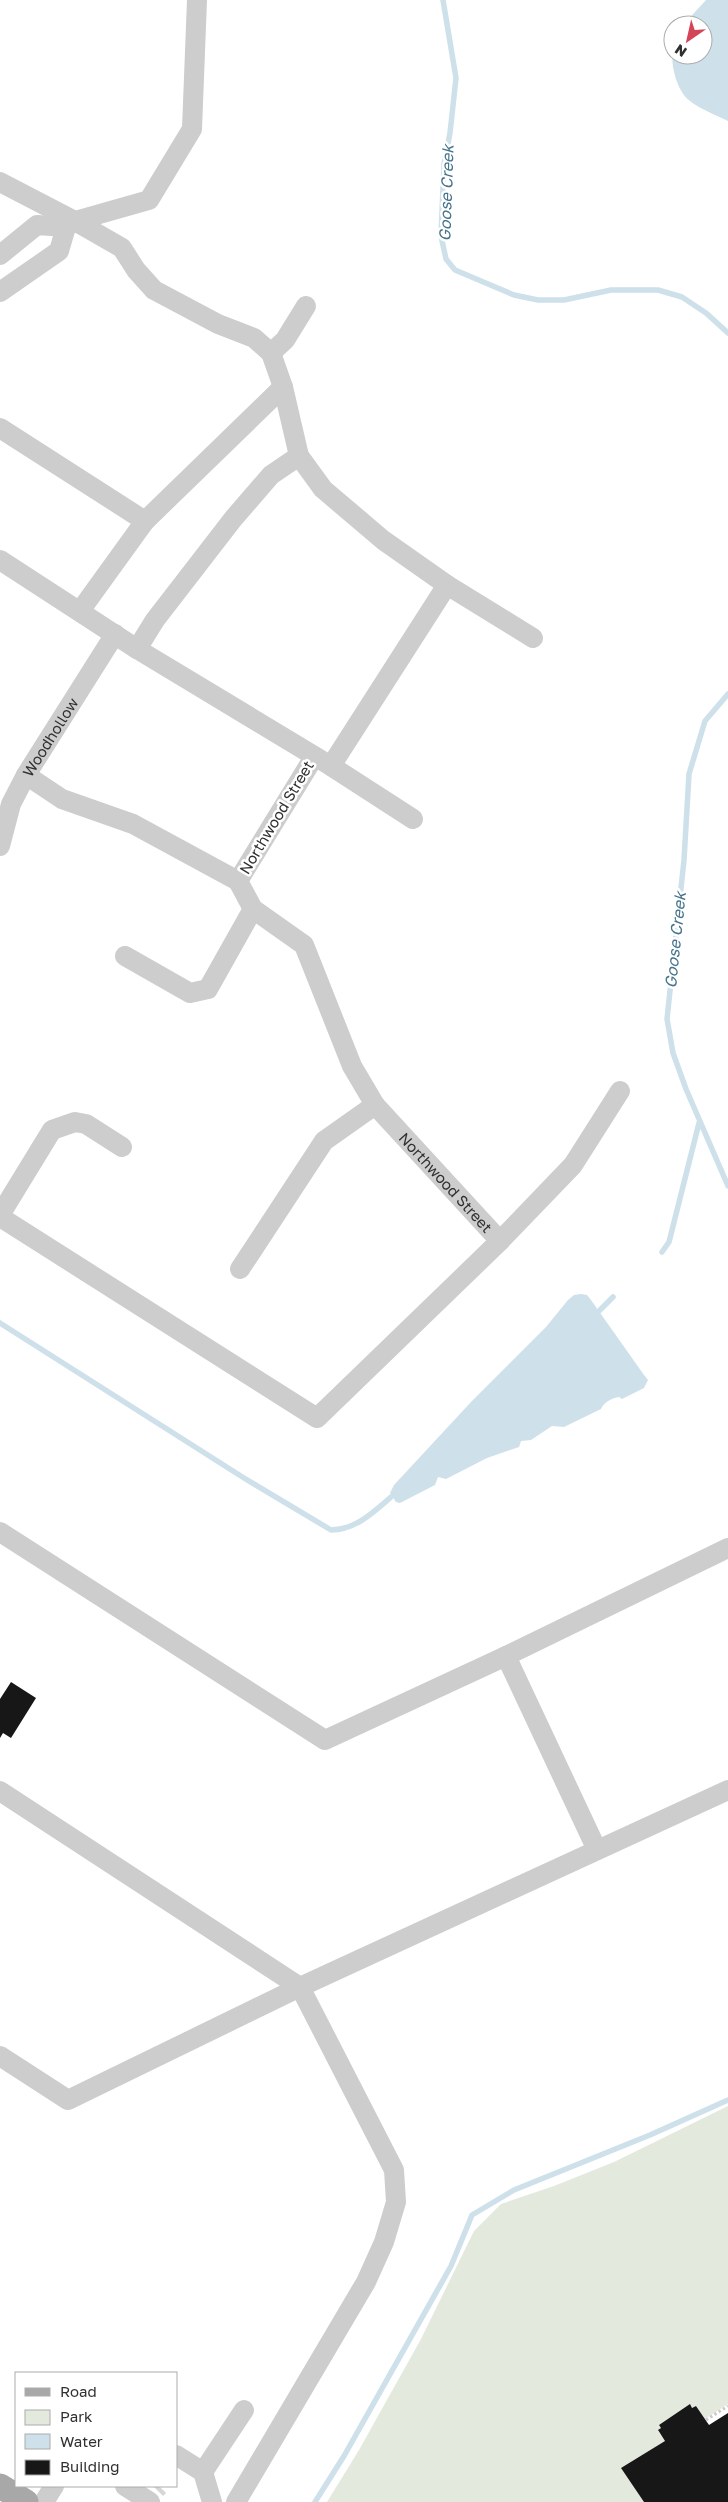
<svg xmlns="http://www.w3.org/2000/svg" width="728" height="2502" viewBox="0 0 728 2502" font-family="'Golos Text',sans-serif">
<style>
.green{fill:#e4e9dd}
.water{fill:#cee0e9}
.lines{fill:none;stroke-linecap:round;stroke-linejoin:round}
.stream{stroke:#cee0e9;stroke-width:5.5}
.building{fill:#171717}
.minor-tunnel{stroke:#d6d6d6;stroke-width:20;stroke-dasharray:20 10;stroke-linecap:butt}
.path{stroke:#cacaca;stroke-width:3;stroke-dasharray:2.5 2.5;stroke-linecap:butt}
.minor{stroke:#cdcdcd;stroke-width:20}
.major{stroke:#a8a8a8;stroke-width:25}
.labels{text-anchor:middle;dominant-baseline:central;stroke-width:5;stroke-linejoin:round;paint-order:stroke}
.street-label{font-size:15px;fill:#303030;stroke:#fff}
.water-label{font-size:16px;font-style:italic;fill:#46748b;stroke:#fff}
</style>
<rect width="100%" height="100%" fill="#fff"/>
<path class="green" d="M 728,2106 L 728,2404 L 705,2419 L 696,2406 L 692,2408 L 690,2405 L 659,2425 L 661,2428 L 658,2431 L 665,2441 L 622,2468 L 644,2502 L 327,2502 L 359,2450 L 421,2339 L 474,2231 L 501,2204 L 554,2186 L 614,2162 Z"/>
<path class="water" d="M 706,0 L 728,0 L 728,121 C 716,115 700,109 690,101 C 676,90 670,63 673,47 L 673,55 L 703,55 L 703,25 L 683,25 Z
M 581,1294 L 587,1295 L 591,1300 L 644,1375 L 648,1380 L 644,1388 L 622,1399 L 619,1397 C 612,1398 604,1402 601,1409 L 564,1427 L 552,1426 L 531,1440 L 521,1441 L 519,1447 L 487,1458 L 446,1479 L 438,1477 L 435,1485 L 400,1503 L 396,1502 L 390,1493 L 394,1485 L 471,1402 L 546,1327 L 568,1300 L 574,1295 Z"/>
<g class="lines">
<path class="stream" d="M 443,0 L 456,78 L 450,133 L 444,164 L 441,236 L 446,259 L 455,270 L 514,295 L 538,300 L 564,300 L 611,290 L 658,290 L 682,297 L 706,313 L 728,333
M 728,694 L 705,721 L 689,774 L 684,860 L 667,1019 L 673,1053 L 686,1089 L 728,1186
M 662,1252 L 669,1242 L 699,1123
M 599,1311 L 613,1297
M 0,1323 L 244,1478 L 331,1530 C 355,1530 374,1512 391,1497
M 315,2502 L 344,2456 L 451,2266 L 472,2215 L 514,2190 L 650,2135 L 728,2100"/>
</g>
<path class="building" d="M 11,1682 L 36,1698 L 11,1738 L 3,1733 L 0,1738 L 0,1699 Z
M 690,2404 L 692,2408 L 696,2406 L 709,2425 L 728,2413 L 728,2502 L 644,2502 L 621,2468 L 665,2441 L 658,2430 L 661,2428 L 659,2425 Z"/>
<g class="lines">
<path class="minor-tunnel" d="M 156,2489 L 159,2486"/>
<path class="path" d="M 706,2420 L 728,2406"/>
<g class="minor">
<path d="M 0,182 L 75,221 L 122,248 L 136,270 L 154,290 L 218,324 L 254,338 L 271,353 L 283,387 L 299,456 L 323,489 L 383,540 L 447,585 L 533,638"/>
<path d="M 0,255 L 37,225 L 66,227 L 75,221 L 149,200 L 192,129 L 197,0"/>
<path d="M 0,292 L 59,251 L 66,227"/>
<path d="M 271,353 L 285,340 L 306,306"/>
<path d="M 0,428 L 145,521"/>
<path d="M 0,560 L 137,649 L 331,766 L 413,819"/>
<path d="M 80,611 L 145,521 L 283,387"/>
<path d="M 137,649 L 155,620 L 233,519 L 271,475 L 299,456"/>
<path id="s1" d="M 314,757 L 238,881 L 253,909 L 304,945 L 352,1066 L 375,1105 L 500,1241"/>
<path d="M 331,766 L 447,585"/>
<path d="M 26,775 L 62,799 L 133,824 L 238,881"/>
<path id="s2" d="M 0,846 L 11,804 L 26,775 L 115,634"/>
<path d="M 125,956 L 190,993 L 208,989 L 253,909"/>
<path d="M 0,1215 L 52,1130 L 75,1122 L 86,1124 L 122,1147"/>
<path d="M 0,1217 L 317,1418 L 500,1241 L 573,1165 L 620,1091"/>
<path d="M 240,1269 L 324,1141 L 375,1105"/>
<path d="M 0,1532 L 325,1740 L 506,1656 L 728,1548"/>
<path d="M 506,1656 L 597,1850"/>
<path d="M 0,1791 L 300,1987 L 394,2170 L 396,2202 L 384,2242 L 366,2282 L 236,2502"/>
<path d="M 0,2056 L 68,2100 L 300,1987 L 728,1790"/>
<path d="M 176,2455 L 203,2472 L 212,2502"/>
<path d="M 203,2472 L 244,2410"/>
<path d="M 125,2486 L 150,2502"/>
<path d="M 44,2502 L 54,2486"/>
</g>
<path class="major" d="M 0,2486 L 26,2502"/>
</g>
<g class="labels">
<g class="street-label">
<text stroke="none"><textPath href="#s2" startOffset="121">Woodhollow</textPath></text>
<text transform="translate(276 817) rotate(-59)">Northwood Street</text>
<text stroke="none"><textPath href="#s1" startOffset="520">Northwood Street</textPath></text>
</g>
<g class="water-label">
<text transform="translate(446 193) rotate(-88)">Goose Creek</text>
<text transform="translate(675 940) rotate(-84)">Goose Creek</text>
</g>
</g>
<rect x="15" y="2372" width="162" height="115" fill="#ffffff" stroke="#acacac"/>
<rect x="25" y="2388" width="25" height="8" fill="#a8a8a8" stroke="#acacac"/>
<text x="60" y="2397" font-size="15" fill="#303030">Road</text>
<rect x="25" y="2410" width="25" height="15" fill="#e4e9dd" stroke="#acacac"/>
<text x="60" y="2422" font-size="15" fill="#303030">Park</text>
<rect x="25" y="2434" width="25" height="15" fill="#cee0e9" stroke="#acacac"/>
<text x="60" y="2447" font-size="15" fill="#303030">Water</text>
<rect x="25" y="2460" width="25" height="15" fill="#171717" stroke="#acacac"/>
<text x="60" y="2472" font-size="15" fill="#303030">Building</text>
<g transform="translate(688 40) rotate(214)"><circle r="24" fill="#ffffff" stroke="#acacac"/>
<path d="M0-4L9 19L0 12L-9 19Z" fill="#d44559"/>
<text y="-8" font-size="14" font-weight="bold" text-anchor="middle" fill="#303030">N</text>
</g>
</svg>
